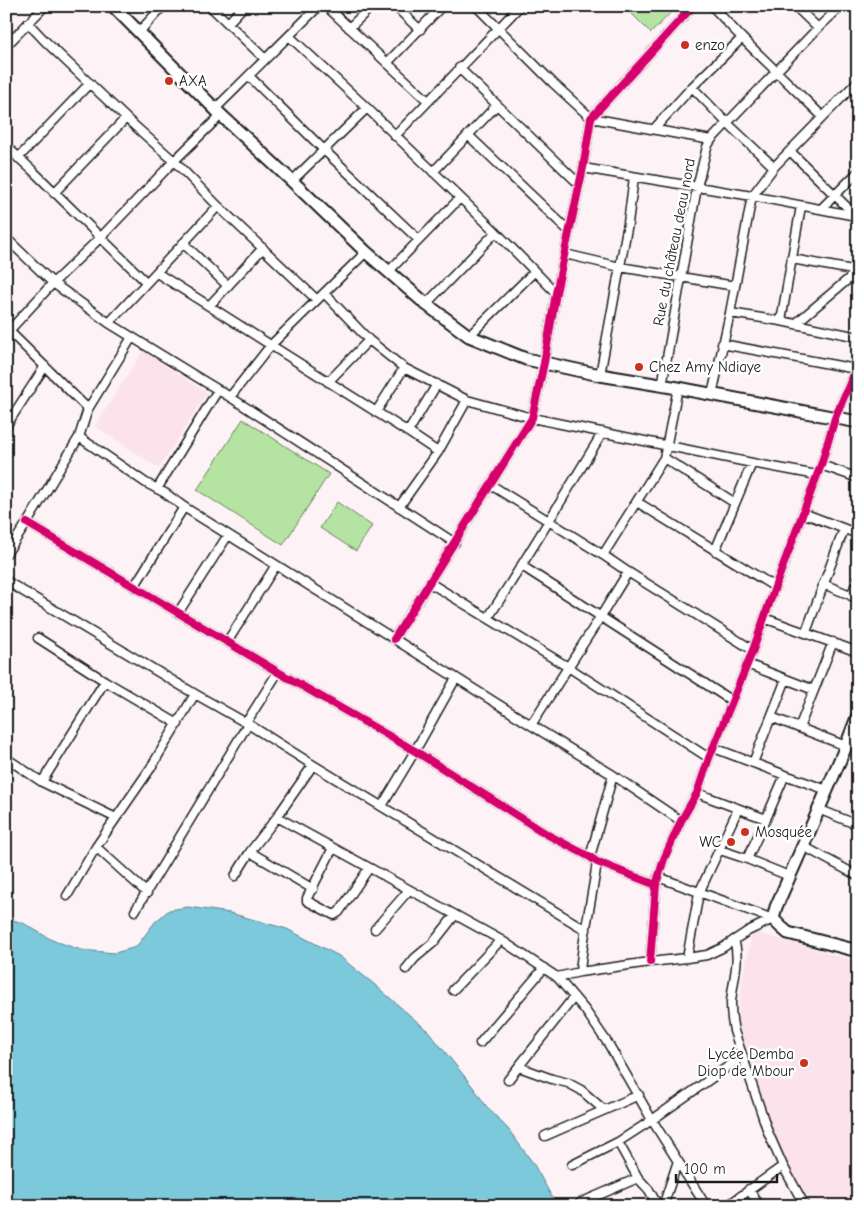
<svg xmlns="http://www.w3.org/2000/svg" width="864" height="1212" viewBox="0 0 864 1212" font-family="'Comic Neue',sans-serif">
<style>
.built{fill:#fbe2eb}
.green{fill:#b5e4a2;stroke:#68805f}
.water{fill:#7cc9db;stroke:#56848f}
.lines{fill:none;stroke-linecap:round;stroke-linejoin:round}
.minor-casing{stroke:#1c1c1c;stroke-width:11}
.secondary-casing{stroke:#1c1c1c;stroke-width:15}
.minor{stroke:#fff;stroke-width:8}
.secondary{stroke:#fff;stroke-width:11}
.cycleway-casing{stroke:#fff;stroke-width:11}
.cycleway{stroke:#d6006c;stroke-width:8}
.poi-dot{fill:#c8321e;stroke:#fff;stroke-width:2}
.labels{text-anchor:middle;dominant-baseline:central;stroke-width:5;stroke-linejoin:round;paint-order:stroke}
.poi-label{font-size:15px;fill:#1c1c1c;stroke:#fff;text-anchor:start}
.street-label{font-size:15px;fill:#1c1c1c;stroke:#fff}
</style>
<rect width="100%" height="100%" fill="#fdf2f6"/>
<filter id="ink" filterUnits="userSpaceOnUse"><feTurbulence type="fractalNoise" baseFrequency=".02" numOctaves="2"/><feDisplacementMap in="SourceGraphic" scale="10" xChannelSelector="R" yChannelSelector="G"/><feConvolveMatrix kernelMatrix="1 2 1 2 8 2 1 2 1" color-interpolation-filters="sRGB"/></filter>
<g filter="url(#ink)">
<path class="built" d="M 143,351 L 207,393 L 159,468 L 95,426 Z
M 753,932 L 858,962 L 858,1206 L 807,1206 L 795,1186 L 781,1152 L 756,1082 L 738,1022 L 740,997 L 745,966 Z"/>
<path class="green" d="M 624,6 L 677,6 L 651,33 Z
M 243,419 L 329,474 L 283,545 L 197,490 Z
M 337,502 L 372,526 L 356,551 L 320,528 Z"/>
<path class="water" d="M 188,907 L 230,913 L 287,929 L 339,956 L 375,985 L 429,1032 L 473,1087 L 487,1107 L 508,1129 L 533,1163 L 557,1206 L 6,1206 L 6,918 L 23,923 L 52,940 L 81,950 L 115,953 L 136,947 L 155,922 L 169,910 Z"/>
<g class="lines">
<defs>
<path id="minor" d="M 210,6 L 265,59
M 326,6 L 428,101
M 395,6 L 420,30
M 476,6 L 553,83 L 591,118 L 711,140
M 712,6 L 742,38 L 823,117
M 795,6 L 818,28
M 28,23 L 45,41 L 126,118 L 174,161 L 218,206 L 317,300
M 228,23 L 244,6
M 349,28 L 372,6
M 139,32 L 163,6
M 289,36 L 367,108 L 496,232 L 556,293
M 6,46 L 45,6
M 387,63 L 442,6
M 459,68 L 579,184
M 249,76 L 324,150 L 419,240
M 692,87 L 727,123 L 774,167
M 215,109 L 319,6
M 654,129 L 692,87 L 742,38
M 468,135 L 569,231
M 395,136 L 520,6
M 6,146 L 32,170 L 146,282
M 790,151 L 856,216
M 18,158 L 90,83
M 583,168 L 752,196 L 856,216
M 433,172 L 497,105
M 292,181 L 367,108
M 54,193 L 126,118
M 821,209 L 858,172
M 6,238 L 53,283 L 109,323 L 197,377 L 230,397 L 455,543
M 183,243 L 228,286
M 565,254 L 620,267 L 735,286
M 792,259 L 858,271
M 389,271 L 460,198
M 157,273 L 408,432 L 438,452
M 324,293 L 369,340 L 404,368 L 467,400 L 532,418 L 752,463 L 817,475
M 426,304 L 496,232
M 209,306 L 263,248
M 730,313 L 781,321 L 858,337
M 781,321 L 801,206
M 109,323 L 218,206
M 795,324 L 858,271
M 6,328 L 88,409
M 6,334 L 53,283 L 101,237 L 174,161 L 221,115
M 469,336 L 534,272
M 722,344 L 856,369
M 600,375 L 628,223 L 634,177
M 328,382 L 369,340
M 662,386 L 697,187 L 707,147 L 711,140 L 727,123 L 818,28 L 841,6
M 712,395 L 730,313 L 752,196 L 774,167 L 858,81
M 230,397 L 271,345 L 366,252
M 376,412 L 404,368
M 6,426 L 45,366
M 408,432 L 437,384
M 79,437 L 146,483 L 165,493 L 184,507 L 531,725 L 613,775 L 681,821
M 664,458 L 735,503
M 821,465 L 858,478
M 491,485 L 603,555 L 628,572 L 753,650
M 157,489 L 218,390
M 637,502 L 775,587
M 399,507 L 438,452 L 467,400
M 803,513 L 858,534
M 27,523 L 278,672 L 415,751 L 548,835 L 590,857 L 597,862 L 656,885
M 715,551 L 752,463
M 6,554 L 27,523 L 79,437 L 88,409 L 132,337
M 603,555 L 664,458 L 678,388
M 522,566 L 732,701
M 6,581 L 195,694 L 248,724 L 313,765 L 586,930
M 430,583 L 568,667 L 709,758
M 823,584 L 858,598
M 134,587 L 184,507
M 851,596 L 858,579
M 178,613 L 228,535
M 488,618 C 528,557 565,494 603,432
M 764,618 L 858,652
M 806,632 L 844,529
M 38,638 L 105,681 L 178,724
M 394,639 L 532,418 L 544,363 L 556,293 L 583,168 L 591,118 L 693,6
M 227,642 L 276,565
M 747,664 L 814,690
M 771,717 L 846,746
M 246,723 L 278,672
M 531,725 L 601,616 L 628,572
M 799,728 L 833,642
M 714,748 L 785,775 L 827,790
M 6,758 L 42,782 L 116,818
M 753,763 L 786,679
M 42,782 L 105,681
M 697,793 L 766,819
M 382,806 L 415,751 L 456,678
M 818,809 L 858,825
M 277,817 L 501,940 L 557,977 L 585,1010 L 609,1045 L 652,1120 L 706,1206
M 803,846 L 858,876
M 96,847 L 147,893
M 333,848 L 307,898 L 307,901 L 309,902 L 334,915 L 339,912 L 369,868
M 720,850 L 747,859 L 789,876
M 250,852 L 313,889
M 590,857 L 613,775
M 747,859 L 766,819 L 785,775
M 235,876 L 250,852 L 277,817 L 313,765
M 658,877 L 773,919
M 67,896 L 96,847 L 150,769 L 195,694
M 135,911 L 248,724
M 375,929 L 409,890
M 734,940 C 741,960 732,983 731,1003 C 731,1013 732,1022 734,1031 L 768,1132 L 783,1166 L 805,1206
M 687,958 L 699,893 L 738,809
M 650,962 L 656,885 L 664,859 L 681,821 L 697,793 L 709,758 L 753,650 L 775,587 L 821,465 L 835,418 L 856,369 L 858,367
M 406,969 L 415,958 L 433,943 L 455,915
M 580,972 C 583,935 592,899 597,862
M 557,977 L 580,972 L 650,962 L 687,958 L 707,955 L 722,948 L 748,931 L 773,919
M 453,990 L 501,940
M 480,1043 L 544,968
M 519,1067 L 552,1079 L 568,1083 L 581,1090 L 604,1110
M 508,1080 L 574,997
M 545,1136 L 639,1095
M 618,1142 L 638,1178 L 649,1190 L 658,1206
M 572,1165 L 618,1142 L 652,1120 L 743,1056
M 749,1189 L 759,1206
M 580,1203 L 638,1178
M 663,1206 L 678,1161
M 727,1206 L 783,1166"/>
<path id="secondary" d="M 113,6 L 221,115 L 292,181 L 366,252 L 426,304 L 469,336 L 526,359 L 600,375 L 678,388 L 858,422
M 858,715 L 846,746 L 803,846 L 776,907 L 773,919 L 781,927 L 788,933 L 858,951"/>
</defs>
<use href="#minor" class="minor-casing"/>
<use href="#secondary" class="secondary-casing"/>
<use href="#minor" class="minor"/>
<use href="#secondary" class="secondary"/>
<defs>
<path id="cycleway" d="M 27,523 L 278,672 L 415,751 L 548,835 L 590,857 L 597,862 L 656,885
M 394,639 L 532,418 L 544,363 L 556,293 L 583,168 L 591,118 L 693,6
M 650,962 L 656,885 L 664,859 L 681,821 L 697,793 L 709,758 L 753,650 L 775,587 L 821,465 L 835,418 L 856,369 L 858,367"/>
</defs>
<use href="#cycleway" class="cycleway-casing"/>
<use href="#cycleway" class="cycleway"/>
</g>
</g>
<g class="poi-dot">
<circle cx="685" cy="45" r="5"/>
<circle cx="169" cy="81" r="5"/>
<circle cx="639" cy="367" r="5"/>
<circle cx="745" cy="832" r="5"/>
<circle cx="731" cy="842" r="5"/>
<circle cx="804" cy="1063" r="5"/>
</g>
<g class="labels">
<g class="poi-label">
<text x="695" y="45">enzo</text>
<text x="179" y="81">AXA</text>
<text x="649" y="367">Chez Amy Ndiaye</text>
<text x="755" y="832">Mosquée</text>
<text x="721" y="842" text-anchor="end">WC</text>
<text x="794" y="1054" text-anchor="end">Lycée Demba<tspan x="794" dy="17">Diop de Mbour</tspan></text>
</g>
<g class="street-label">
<text transform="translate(674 242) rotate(-79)">Rue du château deau nord</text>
</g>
</g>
<rect width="864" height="1212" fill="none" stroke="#fff" stroke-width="25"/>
<rect x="12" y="12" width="839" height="1187" fill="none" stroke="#1c1c1c" stroke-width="2" filter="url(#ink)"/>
<path d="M676 1174v8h101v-8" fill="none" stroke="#1c1c1c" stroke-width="2.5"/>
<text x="684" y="1174" font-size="15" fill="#1c1c1c" stroke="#ffffff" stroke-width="4" paint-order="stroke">100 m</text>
</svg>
